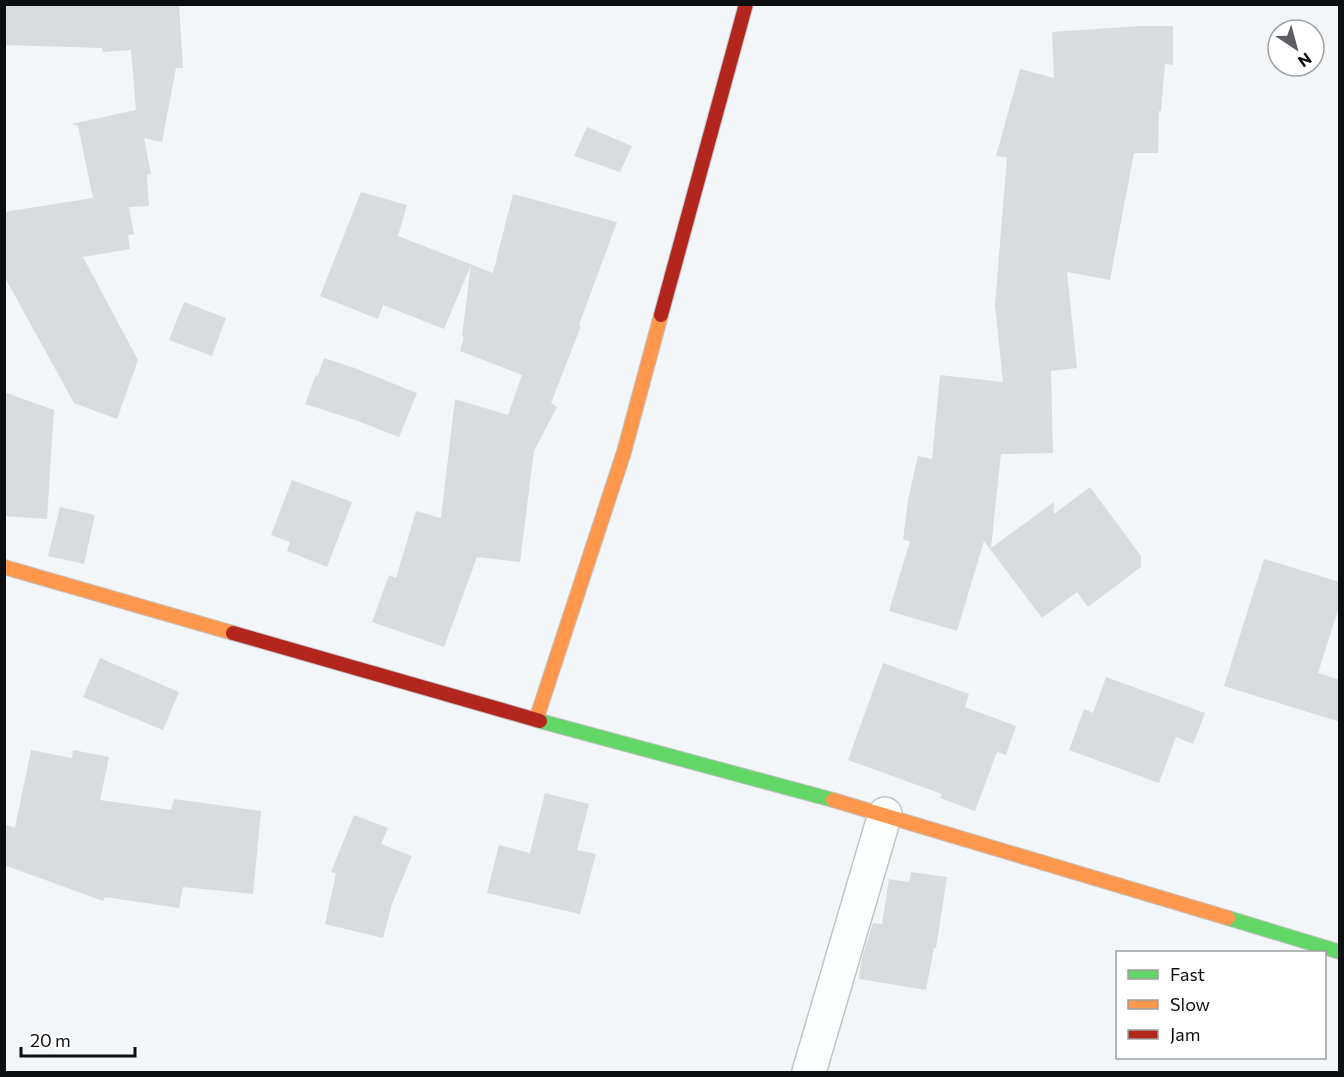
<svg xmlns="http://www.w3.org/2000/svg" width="1344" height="1077" viewBox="0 0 1344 1077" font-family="Commissioner,sans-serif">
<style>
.building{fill:#d9dbde}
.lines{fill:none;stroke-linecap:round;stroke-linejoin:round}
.street-casing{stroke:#c1c3c5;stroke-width:36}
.fast-casing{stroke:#c1c3c5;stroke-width:16}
.slow-casing{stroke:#c1c3c5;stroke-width:16}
.jam-casing{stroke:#c1c3c5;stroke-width:16}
.street{stroke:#fdfefe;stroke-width:33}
.fast{stroke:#63d668;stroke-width:14}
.slow{stroke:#ff974d;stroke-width:14}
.jam{stroke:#b3261e;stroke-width:14}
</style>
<rect width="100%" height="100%" fill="#f3f6f9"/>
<path class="building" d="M 4,4 L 179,4 L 183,68 L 176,68 L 162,142 L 144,138 L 151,174 L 147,175 L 149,206 L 129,207 L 134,234 L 128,235 L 130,249 L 83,257 L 138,360 L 117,419 L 74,403 L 4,276 L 4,212 L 93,198 L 78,126 L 71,124 L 136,110 L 131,50 L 103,52 L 102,48 L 4,45 Z
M 1140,26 L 1173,26 L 1173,65 L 1165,64 L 1161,111 L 1159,111 L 1158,153 L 1134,153 L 1110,280 L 1067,272 L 1077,368 L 1051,371 L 1053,453 L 1001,454 L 991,548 L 1054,502 L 1054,514 L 1090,487 L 1141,556 L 1141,567 L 1088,607 L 1077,592 L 1042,618 L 984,541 L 957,631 L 889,611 L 910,541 L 903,540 L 908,500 L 918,456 L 932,459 L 940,375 L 1003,382 L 995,305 L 1007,157 L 996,156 L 1020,69 L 1054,78 L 1052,32 Z
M 587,127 L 632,146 L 620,172 L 574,156 Z
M 361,192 L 407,205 L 398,236 L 493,273 L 513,194 L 617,222 L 579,325 L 581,326 L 551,403 L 557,407 L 534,451 L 520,562 L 477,557 L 444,647 L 372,622 L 389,575 L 396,578 L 416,511 L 441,518 L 455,399 L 508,415 L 522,375 L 460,351 L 464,337 L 462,336 L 471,265 L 444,329 L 383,305 L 378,319 L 320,296 Z
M 184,302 L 226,318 L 212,356 L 169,340 Z
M 324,358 L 352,367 L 417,393 L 399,437 L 355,420 L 305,404 L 316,375 L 318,376 Z
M 4,392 L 54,410 L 47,519 L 4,516 Z
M 292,480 L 352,502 L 327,567 L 287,551 L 290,542 L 271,535 Z
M 60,507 L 95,515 L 84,564 L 48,556 Z
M 1264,559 L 1340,582 L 1340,604 L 1318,673 L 1340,680 L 1340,722 L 1224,686 Z
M 100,658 L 179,692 L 163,730 L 83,697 Z
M 883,663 L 969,694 L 965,707 L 1016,726 L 1006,755 L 997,752 L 975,811 L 940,798 L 942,794 L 848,760 Z
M 1106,677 L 1205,713 L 1193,744 L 1176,737 L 1159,783 L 1069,750 L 1084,709 L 1093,713 Z
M 31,750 L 72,758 L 73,750 L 109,757 L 100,800 L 171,810 L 174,799 L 261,811 L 253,894 L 183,887 L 179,908 L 105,897 L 103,901 L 4,865 L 4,824 L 15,828 Z
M 545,793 L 589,804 L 577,850 L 596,854 L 580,914 L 487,893 L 499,845 L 530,853 Z
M 354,815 L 388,828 L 381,844 L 412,856 L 392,904 L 383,938 L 325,924 L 336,873 L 331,872 Z
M 911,872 L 947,877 L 936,948 L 934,948 L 926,990 L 859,979 L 861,962 L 873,923 L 882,924 L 889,879 L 909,882 Z"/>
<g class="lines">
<defs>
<path id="street" d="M 809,1072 L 885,814"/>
<path id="fast" d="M 540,721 L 833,800
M 1228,918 L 1340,952"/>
<path id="slow" d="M 4,567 L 233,633
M 536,720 L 624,452 L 661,315
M 833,800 L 1228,918"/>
<path id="jam" d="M 661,315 L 746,4
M 233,633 L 540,721"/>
</defs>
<use href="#street" class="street-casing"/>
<use href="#fast" class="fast-casing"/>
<use href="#slow" class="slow-casing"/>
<use href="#jam" class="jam-casing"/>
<use href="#street" class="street"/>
<use href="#fast" class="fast"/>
<use href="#slow" class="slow"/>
<use href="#jam" class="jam"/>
</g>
<rect width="1344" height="1077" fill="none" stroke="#0c0e10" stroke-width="12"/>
<rect x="1116" y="951" width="210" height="108" fill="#ffffff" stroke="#9e9f9f" stroke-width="1.5"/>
<rect x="1128" y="970" width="30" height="9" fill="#63d668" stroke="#9e9f9f" stroke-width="1.5"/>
<text x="1170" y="981" font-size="18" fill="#0c0e10">Fast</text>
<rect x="1128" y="1000" width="30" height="9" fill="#ff974d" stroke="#9e9f9f" stroke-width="1.5"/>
<text x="1170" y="1011" font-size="18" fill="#0c0e10">Slow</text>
<rect x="1128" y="1030" width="30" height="9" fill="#b3261e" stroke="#9e9f9f" stroke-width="1.5"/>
<text x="1170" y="1041" font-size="18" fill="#0c0e10">Jam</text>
<g transform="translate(1296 48) rotate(144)"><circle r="28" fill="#ffffff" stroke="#9e9f9f" stroke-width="1.5"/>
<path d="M0-4.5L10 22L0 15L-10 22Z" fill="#5d5f62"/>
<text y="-9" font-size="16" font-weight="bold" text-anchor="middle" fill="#0c0e10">N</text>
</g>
<path d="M21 1047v9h114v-9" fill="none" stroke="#0c0e10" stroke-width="3"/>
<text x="30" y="1047" font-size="18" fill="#0c0e10" stroke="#ffffff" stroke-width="4.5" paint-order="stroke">20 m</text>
</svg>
